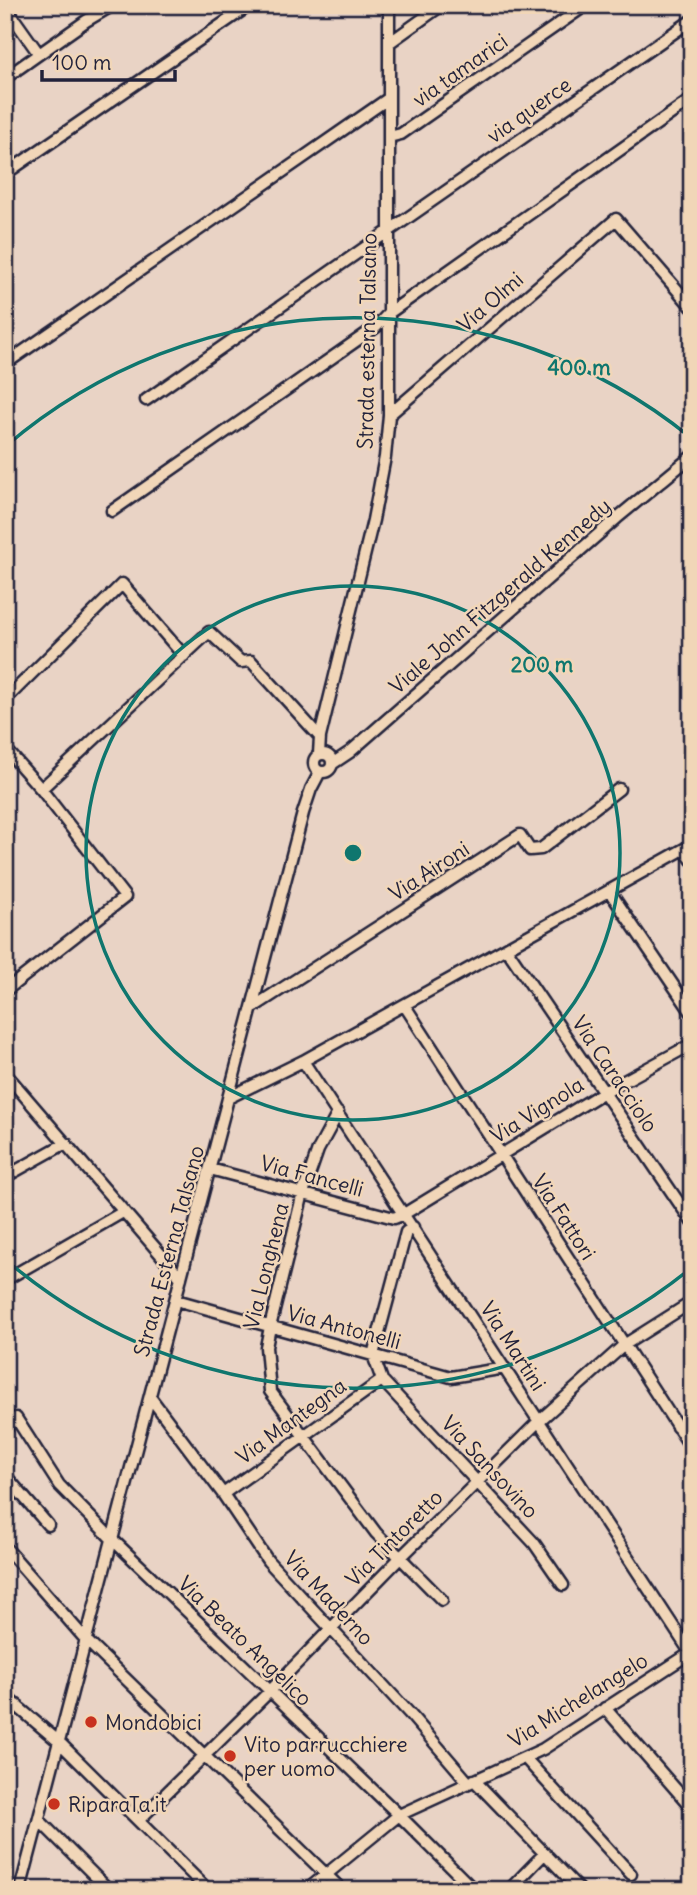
<svg xmlns="http://www.w3.org/2000/svg" width="697" height="1895" viewBox="0 0 697 1895" font-family="Delius,sans-serif">
<style>
.lines{fill:none;stroke-linecap:round;stroke-linejoin:round}
.minor-casing{stroke:#22223b;stroke-width:15}
.minor{stroke:#f1d6b8;stroke-width:10}
.ring{fill:none;stroke:#0f766e;stroke-width:3.5}
.poi-dot{fill:#c8321e;stroke:#f1d6b8;stroke-width:2.5}
.labels{text-anchor:middle;dominant-baseline:central;stroke-width:5;stroke-linejoin:round;paint-order:stroke}
.street-label{font-size:21px;fill:#22223b;stroke:#f1d6b8}
.poi-label{font-size:21px;fill:#22223b;stroke:#f1d6b8;text-anchor:start}
.centre{fill:#0f766e;stroke:#f1d6b8;stroke-width:3.5}
.ring-label{font-size:21px;text-anchor:middle;font-weight:bold;fill:#0f766e;stroke:#f1d6b8;stroke-width:5;stroke-linejoin:round;paint-order:stroke}
</style>
<rect width="100%" height="100%" fill="#e9d3c5"/>
<filter id="ink" filterUnits="userSpaceOnUse"><feTurbulence type="fractalNoise" baseFrequency=".0143" numOctaves="2"/><feDisplacementMap in="SourceGraphic" scale="14" xChannelSelector="R" yChannelSelector="G"/><feConvolveMatrix kernelMatrix="1 2 1 2 8 2 1 2 1" color-interpolation-filters="sRGB"/></filter>
<g filter="url(#ink)">
<g class="lines">
<defs>
<path id="minor" d="M 5,6 L 39,54
M 389,43 L 442,5
M 5,78 L 86,21 L 113,5
M 389,137 L 401,134 L 586,5
M 5,174 L 250,5
M 5,364 L 389,98
M 146,400 L 692,20
M 389,415 L 616,219 L 692,307
M 112,511 L 376,327 L 389,313 L 692,99
M 5,700 L 122,584 L 184,656
M 5,748 L 41,789 L 125,897 L 5,991
M314 763a9 9 0 1 1 18 0a9 9 0 1 1-18 0Z
M 319,754 L 320,737 L 373,520 L 385,457 L 389,415 L 389,5
M 332,764 L 350,752 L 617,518 L 692,456
M 41,789 L 209,632 L 241,662 L 251,661 L 320,737
M 610,892 L 692,1013
M 506,948 L 692,1222
M 405,1006 L 692,1449
M 252,1008 L 520,835 L 530,850 L 541,849 L 619,789
M 303,1061 L 690,1652
M 5,1073 L 181,1278
M 228,1098 L 303,1061 L 684,849 L 692,860
M 338,1113 L 318,1150 L 303,1193 L 270,1327 L 266,1347 L 270,1391 L 376,1533 L 442,1600
M 210,1169 L 394,1218 L 404,1214 L 604,1092 L 692,1044
M 5,1177 L 66,1143
M 413,1227 L 406,1232 L 373,1355 L 382,1380 L 534,1543 L 563,1585
M 5,1280 L 123,1212
M 176,1300 L 451,1377 L 505,1368
M 150,1397 L 223,1494 L 268,1561 L 409,1713 L 468,1782
M 677,1427 L 692,1418
M 5,1429 L 16,1418 L 59,1485 L 113,1540 L 399,1815 L 474,1890
M 5,1475 L 48,1525
M 223,1494 L 382,1380
M 5,1547 L 87,1641 L 342,1890
M 5,1696 L 58,1741 L 208,1890
M 605,1708 L 692,1808
M 5,1714 L 17,1705
M 525,1758 L 631,1874
M 474,1780 L 580,1890
M 39,1820 L 109,1890
M 139,1820 L 269,1692 L 400,1558 L 539,1421 L 624,1345 L 692,1302
M 20,1890 L 303,813 L 311,789 L 320,772
M 307,1890 L 399,1815 L 543,1749 L 692,1652
M 509,1890 L 545,1853"/>
</defs>
<use href="#minor" class="minor-casing"/>
<use href="#minor" class="minor"/>
</g>
</g>
<g class="ring">
<circle cx="353" cy="853" r="267"/>
<path d="M690 1269A535 535 0 0 1 6 1260M6 446A535 535 0 0 1 690 437"/>
</g>
<g class="poi-dot">
<circle cx="91" cy="1722" r="7"/>
<circle cx="230" cy="1756" r="7"/>
<circle cx="54" cy="1804" r="7"/>
</g>
<g class="labels">
<g class="street-label">
<text transform="translate(460 70) rotate(-35)">via tamarici</text>
<text transform="translate(529 110) rotate(-35)">via querce</text>
<text transform="translate(490 302) rotate(-41)">Via Olmi</text>
<text transform="translate(367 341) rotate(-89)">Strada esterna Talsano</text>
<text transform="translate(500 596) rotate(-41)">Viale John Fitzgerald Kennedy</text>
<text transform="translate(429 871) rotate(-33)">Via Aironi</text>
<text transform="translate(615 1074) rotate(56)">Via Caracciolo</text>
<text transform="translate(537 1110) rotate(-32)">Via Vignola</text>
<text transform="translate(312 1176) rotate(15)">Via Fancelli</text>
<text transform="translate(564 1217) rotate(57)">Via Fattori</text>
<text transform="translate(169 1251) rotate(-75)">Strada Esterna Talsano</text>
<text transform="translate(266 1266) rotate(-76)">Via Longhena</text>
<text transform="translate(344 1327) rotate(15)">Via Antonelli</text>
<text transform="translate(513 1346) rotate(57)">Via Martini</text>
<text transform="translate(291 1421) rotate(-36)">Via Mantegna</text>
<text transform="translate(490 1467) rotate(47)">Via Sansovino</text>
<text transform="translate(394 1538) rotate(-45)">Via Tintoretto</text>
<text transform="translate(329 1598) rotate(47)">Via Maderno</text>
<text transform="translate(245 1641) rotate(44)">Via Beato Angelico</text>
<text transform="translate(578 1700) rotate(-32)">Via Michelangelo</text>
</g>
<g class="poi-label">
<text x="105" y="1722">Mondobici</text>
<text x="244" y="1744">Vito parrucchiere<tspan x="244" dy="24">per uomo</tspan></text>
<text x="68" y="1804">RiparaTa.it</text>
</g>
</g>
<circle cx="353" cy="853" r="10" class="centre"/>
<g class="ring-label">
<text x="579" y="375">400 m</text>
<text x="542" y="672">200 m</text>
</g>
<rect width="697" height="1895" fill="none" stroke="#f1d6b8" stroke-width="28"/>
<rect x="14" y="14" width="669" height="1867" fill="none" stroke="#22223b" stroke-width="2.5" filter="url(#ink)"/>
<path d="M42 70v10h133v-10" fill="none" stroke="#22223b" stroke-width="3.5"/>
<text x="52" y="70" font-size="21" fill="#22223b" stroke="#f1d6b8" stroke-width="5" paint-order="stroke">100 m</text>
</svg>
